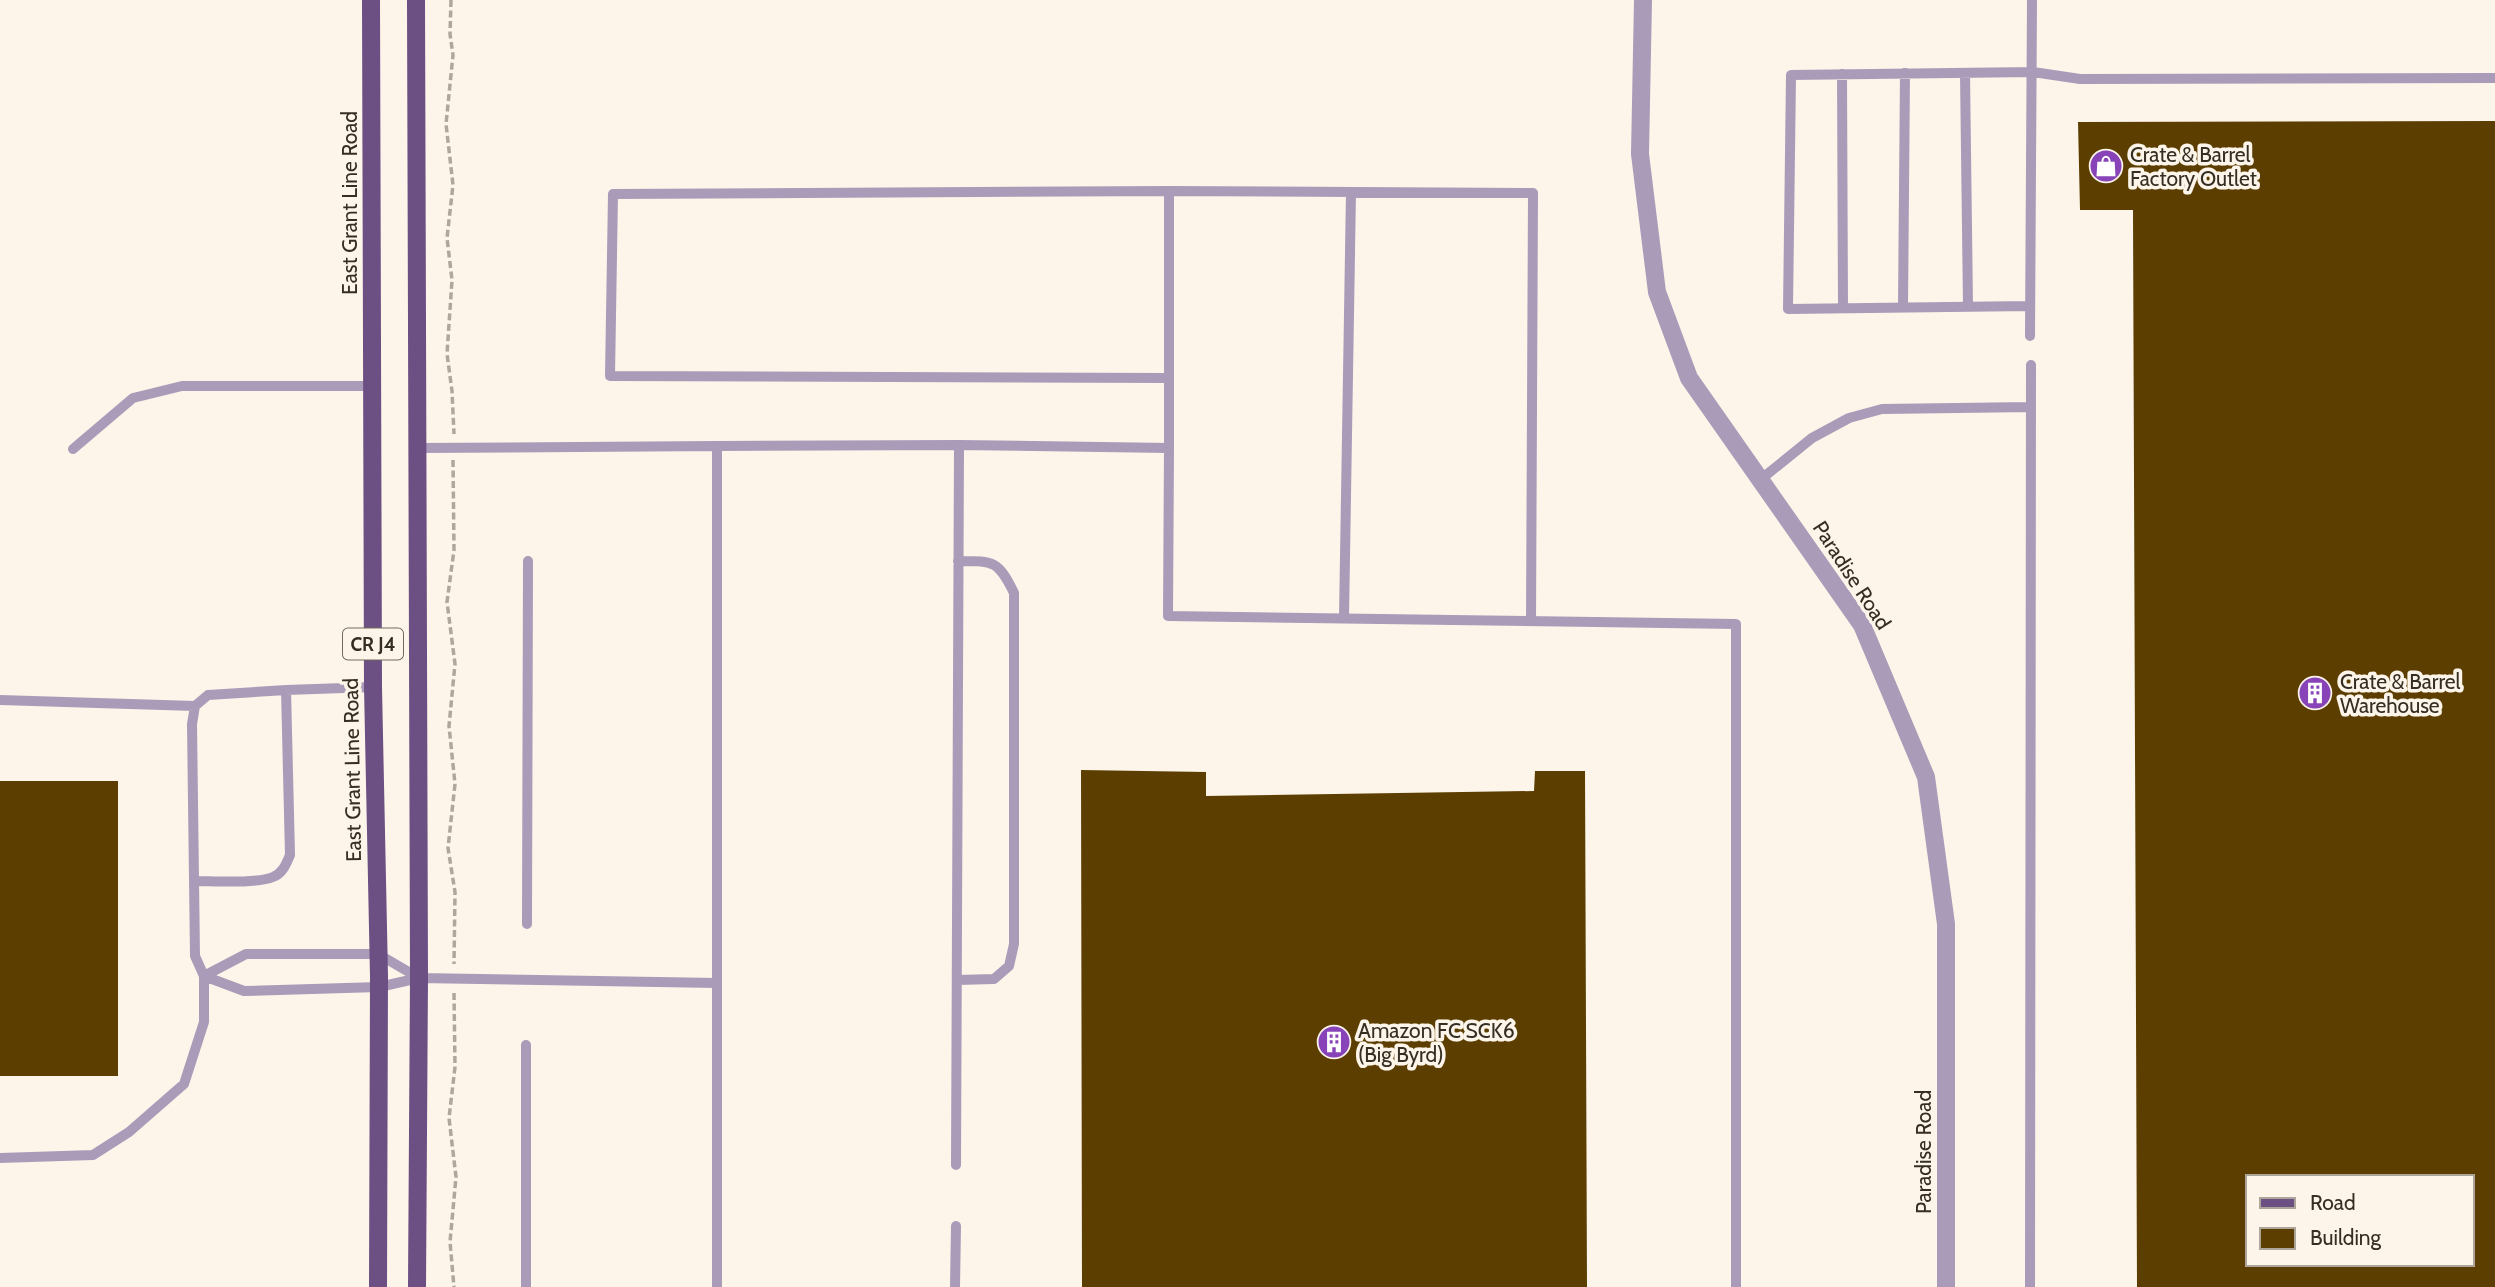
<svg xmlns="http://www.w3.org/2000/svg" width="2495" height="1287" viewBox="0 0 2495 1287" font-family="Cabin,sans-serif">
<style>
.building{fill:#5c3e00;fill-rule:evenodd}
.lines{fill:none;stroke-linecap:round;stroke-linejoin:round}
.path{stroke:#aea79b;stroke-width:3.5;stroke-dasharray:7 3.5;stroke-linecap:butt}
.lane{stroke:#aa9bb9;stroke-width:10}
.street{stroke:#aa9bb9;stroke-width:18}
.primary{stroke:#6c4f83;stroke-width:18}
.labels{text-anchor:middle;dominant-baseline:central;stroke-width:7;stroke-linejoin:round;paint-order:stroke}
.shield{fill:#fdf5e9;stroke:#716a5e;stroke-width:2}
.shield-label{font-size:19px;font-weight:bold;fill:#352e22}
.poi-label{font-size:21px;fill:#352e22;stroke:#fdf5e9;text-anchor:start}
.street-label{font-size:21px;fill:#352e22;stroke:#fdf5e9}
</style>
<rect width="100%" height="100%" fill="#fdf5e9"/>
<path class="building" d="M 2495,121 L 2495,1287 L 2137,1287 L 2133,210 L 2080,210 L 2078,122 ZM 2248,1177 L 2472,1177 L 2472,1264 L 2248,1264 Z
M 1081,770 L 1206,772 L 1206,796 L 1534,791 L 1535,771 L 1585,771 L 1587,1287 L 1082,1287 Z
M 0,781 L 118,781 L 118,1076 L 0,1076 Z"/>
<g class="lines">
<path class="path" d="M 451,0 L 450,34 L 453,55 L 446,124 L 453,185 L 447,238 L 452,280 L 447,354 L 452,391 L 454,434
M 453,460 L 454,550 L 447,602 L 455,664 L 449,726 L 455,784 L 448,848 L 455,892 L 454,964
M 454,993 L 455,1067 L 449,1118 L 456,1177 L 450,1242 L 454,1287"/>
<path class="lane" d="M 1965,73 L 1968,306
M 1842,74 L 1843,308
M 1169,191 L 1533,193 L 1531,621
M 2030,306 L 1788,309 L 1791,75 L 2033,72 L 2080,79 L 2495,78
M 1903,307 L 1905,73
M 2030,336 L 2032,0
M 1169,378 L 610,376 L 613,194 L 1169,191 L 1169,448
M 959,445 L 1169,448 L 1168,616 L 1736,624 L 1736,1287
M 418,448 L 717,446
M 73,449 L 133,398 L 182,386 L 372,386
M 1760,480 L 1812,438 L 1849,418 L 1882,409 L 2031,407
M 1344,618 L 1351,192
M 0,700 L 195,706
M 194,881 C 214,881 256,884 273,877 C 283,873 286,864 290,855 L 286,690
M 527,924 L 528,561
M 204,976 L 244,991 L 379,987 L 419,978 L 717,983
M 204,976 L 246,954 L 378,954 L 419,978
M 957,980 L 994,979 L 1009,966 L 1014,944 L 1014,593 C 998,560 993,561 958,561
M 526,1045 L 526,1287
M 0,1158 L 93,1155 L 129,1132 L 184,1084 L 204,1022 L 204,976 L 195,956 L 192,724 L 195,706 L 208,695 L 286,690 L 373,687
M 717,1287 L 717,446 L 959,445 L 956,1165
M 955,1287 L 956,1226
M 2030,1287 L 2031,365"/>
<path class="street" d="M 1643,0 L 1640,154 L 1657,292 L 1689,378 L 1862,625 L 1926,777 L 1946,924 L 1946,1287"/>
<path class="primary" d="M 371,0 L 373,687 L 379,976 L 378,1287
M 416,0 L 419,978 L 417,1287"/>
</g>
<defs>
<symbol id="shop-disc" viewBox="-11 -11 22 22"><circle r="9.5" fill="#8743b7" stroke="#fdf5e9"/><path d="M-5-2.5h2.3a2.7 3.5 0 0 1 5.4 0H5L5.5 6h-11ZM-1.5-2.5h3a1.5 2.3 0 0 0-3 0Z" fill="#fff"/></symbol>
<symbol id="building-disc" viewBox="-11 -11 22 22"><circle r="9.5" fill="#8743b7" stroke="#fdf5e9"/><path d="M-4-6H4V6H1V3H-1V6H-4ZM-2.5-4.3h1.7v1.8h-1.7ZM.8-4.3h1.7v1.8H.8ZM-2.5-1h1.7V.8h-1.7ZM.8-1h1.7V.8H.8Z" fill="#fff"/></symbol>
</defs>
<g fill-rule="evenodd">
<use href="#shop-disc" x="2087" y="147" width="38" height="38"/>
<use href="#building-disc" x="2296" y="674" width="38" height="38"/>
<use href="#building-disc" x="1315" y="1023" width="38" height="38"/>
</g>
<g class="labels">
<rect class="shield" x="343" y="628.5" width="60" height="31" rx="5"/>
<g class="shield-label">
<text x="373" y="644">CR J4</text>
</g>
<g class="poi-label">
<text x="2130" y="154">Crate &amp; Barrel<tspan x="2130" dy="24">Factory Outlet</tspan></text>
<text x="2340" y="681">Crate &amp; Barrel<tspan x="2340" dy="24">Warehouse</tspan></text>
<text x="1358" y="1030">Amazon FC SCK6<tspan x="1358" dy="24">(Big Byrd)</tspan></text>
</g>
<g class="street-label">
<text transform="translate(349 203) rotate(-90)">East Grant Line Road</text>
<text transform="translate(1852 575) rotate(57)">Paradise Road</text>
<text transform="translate(352 770) rotate(-91)">East Grant Line Road</text>
<text transform="translate(1923 1152) rotate(-90)">Paradise Road</text>
</g>
</g>
<rect x="2246" y="1175" width="228" height="91" fill="#fdf5e9" stroke="#ada599" stroke-width="2"/>
<rect x="2260" y="1198" width="35" height="10" fill="#6c4f83" stroke="#ada599" stroke-width="2"/>
<text x="2310" y="1210" font-size="21" fill="#352e22">Road</text>
<rect x="2260" y="1228" width="35" height="21" fill="#5c3e00" stroke="#ada599" stroke-width="2"/>
<text x="2310" y="1245" font-size="21" fill="#352e22">Building</text>
</svg>
